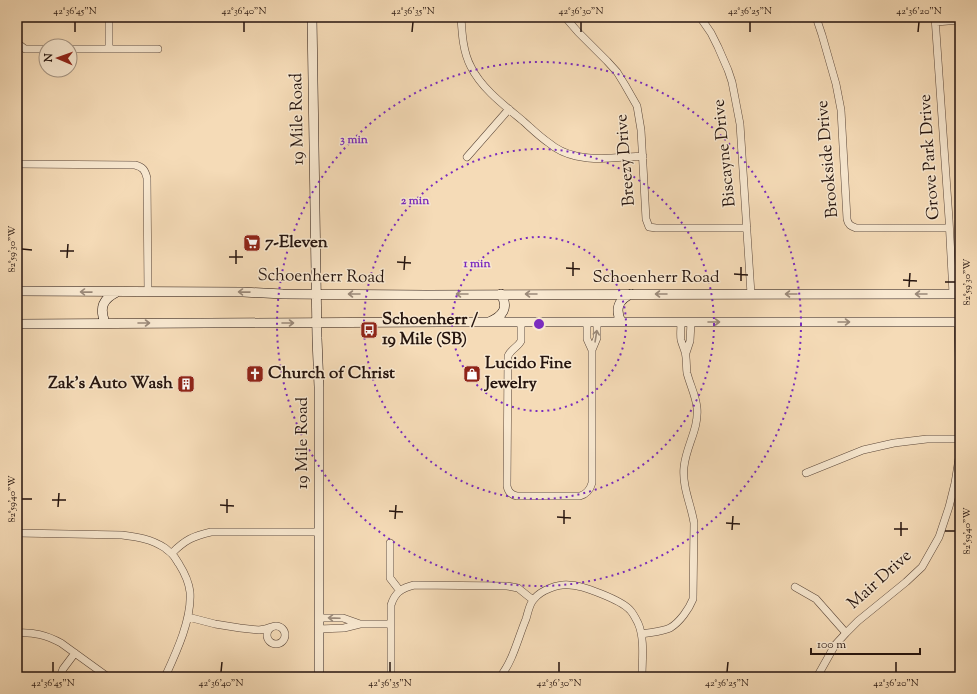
<svg xmlns="http://www.w3.org/2000/svg" width="977" height="694" viewBox="0 0 977 694" font-family="'Sorts Mill Goudy',serif">
<style>
.lines{fill:none;stroke-linecap:round;stroke-linejoin:round}
.street-casing{stroke:#5a4639;stroke-width:8}
.secondary-casing{stroke:#26150f;stroke-width:10}
.street{stroke:#f8e8d0;stroke-width:7}
.secondary{stroke:#f8e8d0;stroke-width:9}
.oneway{stroke:#9a8979}
.ticks{fill:none;stroke:#26150f;stroke-width:1.5}
.ring{fill:none;stroke:#7b2cbf;stroke-width:2;stroke-dasharray:2 4}
.labels{text-anchor:middle;dominant-baseline:central;stroke-width:3;stroke-linejoin:round;paint-order:stroke}
.street-label{font-size:17px;fill:#26150f;stroke:#f8e8d0}
.poi-label{font-size:17px;font-weight:bold;fill:#26150f;stroke:#f8e8d0;text-anchor:start}
.centre{fill:#7b2cbf;stroke:#f8e8d0;stroke-width:2}
.ring-label{font-size:12px;text-anchor:middle;font-weight:bold;fill:#7b2cbf;stroke:#f8e8d0;stroke-width:3;stroke-linejoin:round;paint-order:stroke}
.neatline{fill:none;stroke:#26150f;stroke-width:1.5}
.ticks-label{font-size:10px;text-anchor:middle;fill:#26150f}
</style>
<rect width="100%" height="100%" fill="#f5dbb7"/>
<filter id="stains"><feTurbulence type="fractalNoise" baseFrequency=".005" numOctaves="4"/><feColorMatrix values="0 0 0 0 .2 0 0 0 0 .09 0 0 0 0 .02 0 0 0 .5 -.17"/></filter>
<radialGradient id="worn" r=".72"><stop offset=".6" stop-color="#630" stop-opacity="0"/><stop offset="1" stop-color="#630" stop-opacity=".3"/></radialGradient>
<g class="lines">
<defs>
<path id="street" d="M 109,17 L 109,49
M 461,17 C 462,34 463,52 471,67 C 482,89 505,106 523,121 C 532,129 540,137 549,143 C 556,149 567,154 576,156 C 598,161 621,157 643,156
M 565,17 L 578,32 L 607,61 L 617,72 L 625,85 L 637,106 L 641,130 L 646,219 L 649,227 L 656,228 L 747,228
M 700,17 L 711,33 L 718,47 L 728,70 L 732,82 L 740,124 L 751,294
M 816,17 L 822,35 L 836,84 L 841,110 L 847,219 C 848,225 851,226 856,228 L 949,228
M 935,17 L 949,219 L 953,294
M 936,22 L 960,20
M 17,43 L 25,49 L 46,49
M 70,49 L 158,49
M 467,157 L 509,109
M 17,164 L 135,165 C 143,167 145,170 147,178 L 148,292
M 587,322 L 587,339 L 592,350 L 597,338 L 597,322
M 958,322 L 960,394
M 521,323 L 521,341 C 518,347 511,349 508,356 L 507,486 C 508,492 511,495 517,496 L 580,496 C 587,494 590,490 592,483 L 592,350
M 686,353 L 690,341 L 691,322
M 806,473 L 863,450 L 894,443 L 927,439 L 960,439
M 17,533 L 122,535 C 138,537 151,539 165,548 C 167,550 170,552 172,554 C 175,557 177,561 179,564 C 184,572 189,583 190,592 C 192,619 176,653 165,677
M 390,543 L 390,578 L 400,591
M 172,553 C 185,540 193,536 211,532 L 318,532
M 795,587 L 816,599 L 846,633
M 188,617 L 215,624 L 240,628 L 259,630 L 265,629 L 271,627
M 319,618 L 343,618 L 360,624 L 344,628 L 319,629
M 360,624 L 391,624
M267 635a9 9 0 1 1 18 0a9 9 0 1 1-18 0Z
M 17,633 C 34,632 46,635 61,643 L 108,677
M 642,634 C 651,632 661,632 670,628 C 680,622 689,609 693,599 L 694,523 C 691,504 682,487 684,467 C 686,446 699,429 697,408 C 696,396 690,385 687,373 C 686,366 687,359 685,352 C 684,348 682,344 681,340 C 680,335 681,328 681,322
M 60,677 L 63,669 L 75,653
M 391,677 L 391,605 C 395,592 402,588 414,585 L 507,586 L 518,588 L 533,600
M 500,677 C 513,661 518,638 526,619 C 528,613 529,604 534,599 C 541,590 558,584 569,585 C 582,585 621,600 630,610 C 633,613 636,619 638,623 C 645,639 642,660 642,677
M 817,677 L 835,645 L 846,633 L 858,621 L 906,582 L 922,567 L 939,537 L 949,507 L 955,483 L 960,452"/>
<path id="secondary" d="M 312,17 L 317,338 L 319,387 L 319,677
M 17,291 L 243,292 L 283,294 L 426,295 L 960,294
M 489,322 C 503,316 509,308 501,294
M 621,322 C 615,309 618,300 631,294
M 105,323 C 99,307 103,299 117,292
M 17,324 L 440,322 L 960,322"/>
</defs>
<use href="#street" class="street-casing"/>
<use href="#secondary" class="secondary-casing"/>
<use href="#street" class="street"/>
<use href="#secondary" class="secondary"/>
</g>
<defs><path id="oneway-shaft" d="M-6 0H5M1.5-3L5.5 0L1.5 3" fill="none" stroke-width="1.6" stroke-linecap="round" stroke-linejoin="round"/></defs>
<g class="oneway">
<use href="#oneway-shaft" transform="translate(86 292) rotate(-179)"/>
<use href="#oneway-shaft" transform="translate(244 292) rotate(-179)"/>
<use href="#oneway-shaft" transform="translate(354 294) rotate(-180)"/>
<use href="#oneway-shaft" transform="translate(462 294) rotate(180)"/>
<use href="#oneway-shaft" transform="translate(531 294) rotate(180)"/>
<use href="#oneway-shaft" transform="translate(661 294) rotate(180)"/>
<use href="#oneway-shaft" transform="translate(791 294) rotate(-180)"/>
<use href="#oneway-shaft" transform="translate(921 294) rotate(-180)"/>
<use href="#oneway-shaft" transform="translate(714 322)"/>
<use href="#oneway-shaft" transform="translate(844 322)"/>
<use href="#oneway-shaft" transform="translate(144 323)"/>
<use href="#oneway-shaft" transform="translate(288 323)"/>
<use href="#oneway-shaft" transform="translate(596 336) rotate(-81)"/>
<use href="#oneway-shaft" transform="translate(334 618) rotate(-178)"/>
</g>
<path class="ticks" d="M 75,32 L 75,22M 244,32 L 244,22M 412,32 L 413,22M 581,32 L 581,22M 750,32 L 750,22M 918,32 L 919,22M 22,249 L 32,250M 60,251 L 74,251M 229,257 L 243,257M 67,258 L 68,244M 397,262 L 411,263M 236,264 L 236,250M 566,268 L 580,269M 404,270 L 405,256M 734,274 L 748,275M 573,276 L 573,262M 903,280 L 917,281M 741,281 L 741,267M 945,282 L 955,282M 909,287 L 910,273M 22,499 L 32,499M 52,500 L 66,500M 220,505 L 234,506M 58,507 L 59,493M 389,511 L 403,512M 227,513 L 227,499M 557,517 L 571,518M 395,519 L 396,505M 726,523 L 740,524M 564,524 L 564,510M 894,529 L 908,529M 732,530 L 733,516M 945,531 L 955,531M 901,536 L 901,522M 53,672 L 53,662M 221,672 L 222,662M 390,672 L 390,662M 559,672 L 559,662M 727,672 L 728,662M 896,672 L 896,662"/>
<g class="ring">
<circle cx="539" cy="324" r="87"/>
<circle cx="539" cy="324" r="175"/>
<circle cx="539" cy="324" r="262"/>
</g>
<defs>
<symbol id="supermarket-square" viewBox="-11 -11 22 22"><rect x="-9" y="-9" width="18" height="18" rx="4" fill="#8f2418" stroke="#f8e8d0"/><path d="M-6-5.5h2.5l.6 2H6L4.5 2H-2.5L-4.4-4H-6ZM-1.5 3.2a1.3 1.3 0 1 0 .1 0ZM3 3.2a1.3 1.3 0 1 0 .1 0Z" fill="#fff"/></symbol>
<symbol id="bus-square" viewBox="-11 -11 22 22"><rect x="-9" y="-9" width="18" height="18" rx="4" fill="#8f2418" stroke="#f8e8d0"/><path d="M-5-6H5V4H4V6H2V4H-2V6H-4V4H-5ZM-3.5-4V0h7V-4ZM-3.5 1.2v1.5H-2V1.2ZM2 1.2v1.5H3.5V1.2Z" fill="#fff"/></symbol>
<symbol id="church-square" viewBox="-11 -11 22 22"><rect x="-9" y="-9" width="18" height="18" rx="4" fill="#8f2418" stroke="#f8e8d0"/><path d="M-1.2-6h2.4v3.5h3.3v2.4h-3.3V6h-2.4V-.1h-3.3v-2.4h3.3Z" fill="#fff"/></symbol>
<symbol id="shop-square" viewBox="-11 -11 22 22"><rect x="-9" y="-9" width="18" height="18" rx="4" fill="#8f2418" stroke="#f8e8d0"/><path d="M-5-2.5h2.3a2.7 3.5 0 0 1 5.4 0H5L5.5 6h-11ZM-1.5-2.5h3a1.5 2.3 0 0 0-3 0Z" fill="#fff"/></symbol>
<symbol id="building-square" viewBox="-11 -11 22 22"><rect x="-9" y="-9" width="18" height="18" rx="4" fill="#8f2418" stroke="#f8e8d0"/><path d="M-4-6H4V6H1V3H-1V6H-4ZM-2.5-4.3h1.7v1.8h-1.7ZM.8-4.3h1.7v1.8H.8ZM-2.5-1h1.7V.8h-1.7ZM.8-1h1.7V.8H.8Z" fill="#fff"/></symbol>
</defs>
<g fill-rule="evenodd">
<use href="#supermarket-square" x="242" y="233" width="20" height="20"/>
<use href="#bus-square" x="359" y="320" width="20" height="20"/>
<use href="#church-square" x="245" y="364" width="20" height="20"/>
<use href="#shop-square" x="462" y="364" width="20" height="20"/>
<use href="#building-square" x="176" y="374" width="20" height="20"/>
</g>
<g class="labels">
<g class="street-label">
<text transform="translate(298 119) rotate(-91)">19 Mile Road</text>
<text transform="translate(725 153) rotate(-96)">Biscayne Drive</text>
<text transform="translate(930 157) rotate(-94)">Grove Park Drive</text>
<text transform="translate(828 159) rotate(-95)">Brookside Drive</text>
<text transform="translate(626 160) rotate(-95)">Breezy Drive</text>
<text transform="translate(321 277) rotate(1)">Schoenherr Road</text>
<text x="656" y="278">Schoenherr Road</text>
<text transform="translate(303 443) rotate(-90)">19 Mile Road</text>
<text transform="translate(880 580) rotate(-42)">Mair Drive</text>
</g>
<g class="poi-label">
<text x="265" y="243">7-Eleven</text>
<text x="382" y="320">Schoenherr /<tspan x="382" dy="20">19 Mile (SB)</tspan></text>
<text x="485" y="364">Lucido Fine<tspan x="485" dy="20">Jewelry</tspan></text>
<text x="268" y="374">Church of Christ</text>
<text x="173" y="384" text-anchor="end">Zak's Auto Wash</text>
</g>
</g>
<circle cx="539" cy="324" r="6" class="centre"/>
<g class="ring-label">
<text x="354" y="143">3 min</text>
<text x="415" y="204">2 min</text>
<text x="477" y="267">1 min</text>
</g>
<rect width="977" height="694" fill="none" stroke="#f5dbb7" stroke-width="44"/>
<g transform="translate(58 58) rotate(272)"><circle r="19" fill="#f8e8d0" stroke="#a49483"/>
<path d="M0-3L7 15L0 10L-7 15Z" fill="#8f2418"/>
<text y="-6" font-size="11" font-weight="bold" text-anchor="middle" fill="#26150f">N</text>
</g>
<path d="M811 648v6h109v-6" fill="none" stroke="#26150f" stroke-width="2"/>
<text x="817" y="648" font-size="12" fill="#26150f" stroke="#f8e8d0" stroke-width="3" paint-order="stroke">100 m</text>
<rect x="22" y="22" width="933" height="650" class="neatline"/>
<g class="ticks-label">
<text x="75" y="14">42°36'45"N</text>
<text x="244" y="14">42°36'40"N</text>
<text x="413" y="14">42°36'35"N</text>
<text x="581" y="14">42°36'30"N</text>
<text x="750" y="14">42°36'25"N</text>
<text x="919" y="14">42°36'20"N</text>
<text transform="translate(11 249) rotate(-90)" y="4">82°59'30"W</text>
<text transform="translate(966 282) rotate(-90)" y="4">82°59'30"W</text>
<text transform="translate(11 499) rotate(-90)" y="4">82°59'40"W</text>
<text transform="translate(966 531) rotate(-90)" y="4">82°59'40"W</text>
<text x="53" y="686">42°36'45"N</text>
<text x="221" y="686">42°36'40"N</text>
<text x="390" y="686">42°36'35"N</text>
<text x="559" y="686">42°36'30"N</text>
<text x="727" y="686">42°36'25"N</text>
<text x="896" y="686">42°36'20"N</text>
</g>
<rect width="100%" height="100%" filter="url(#stains)"/>
<rect width="100%" height="100%" fill="url(#worn)"/>
</svg>
